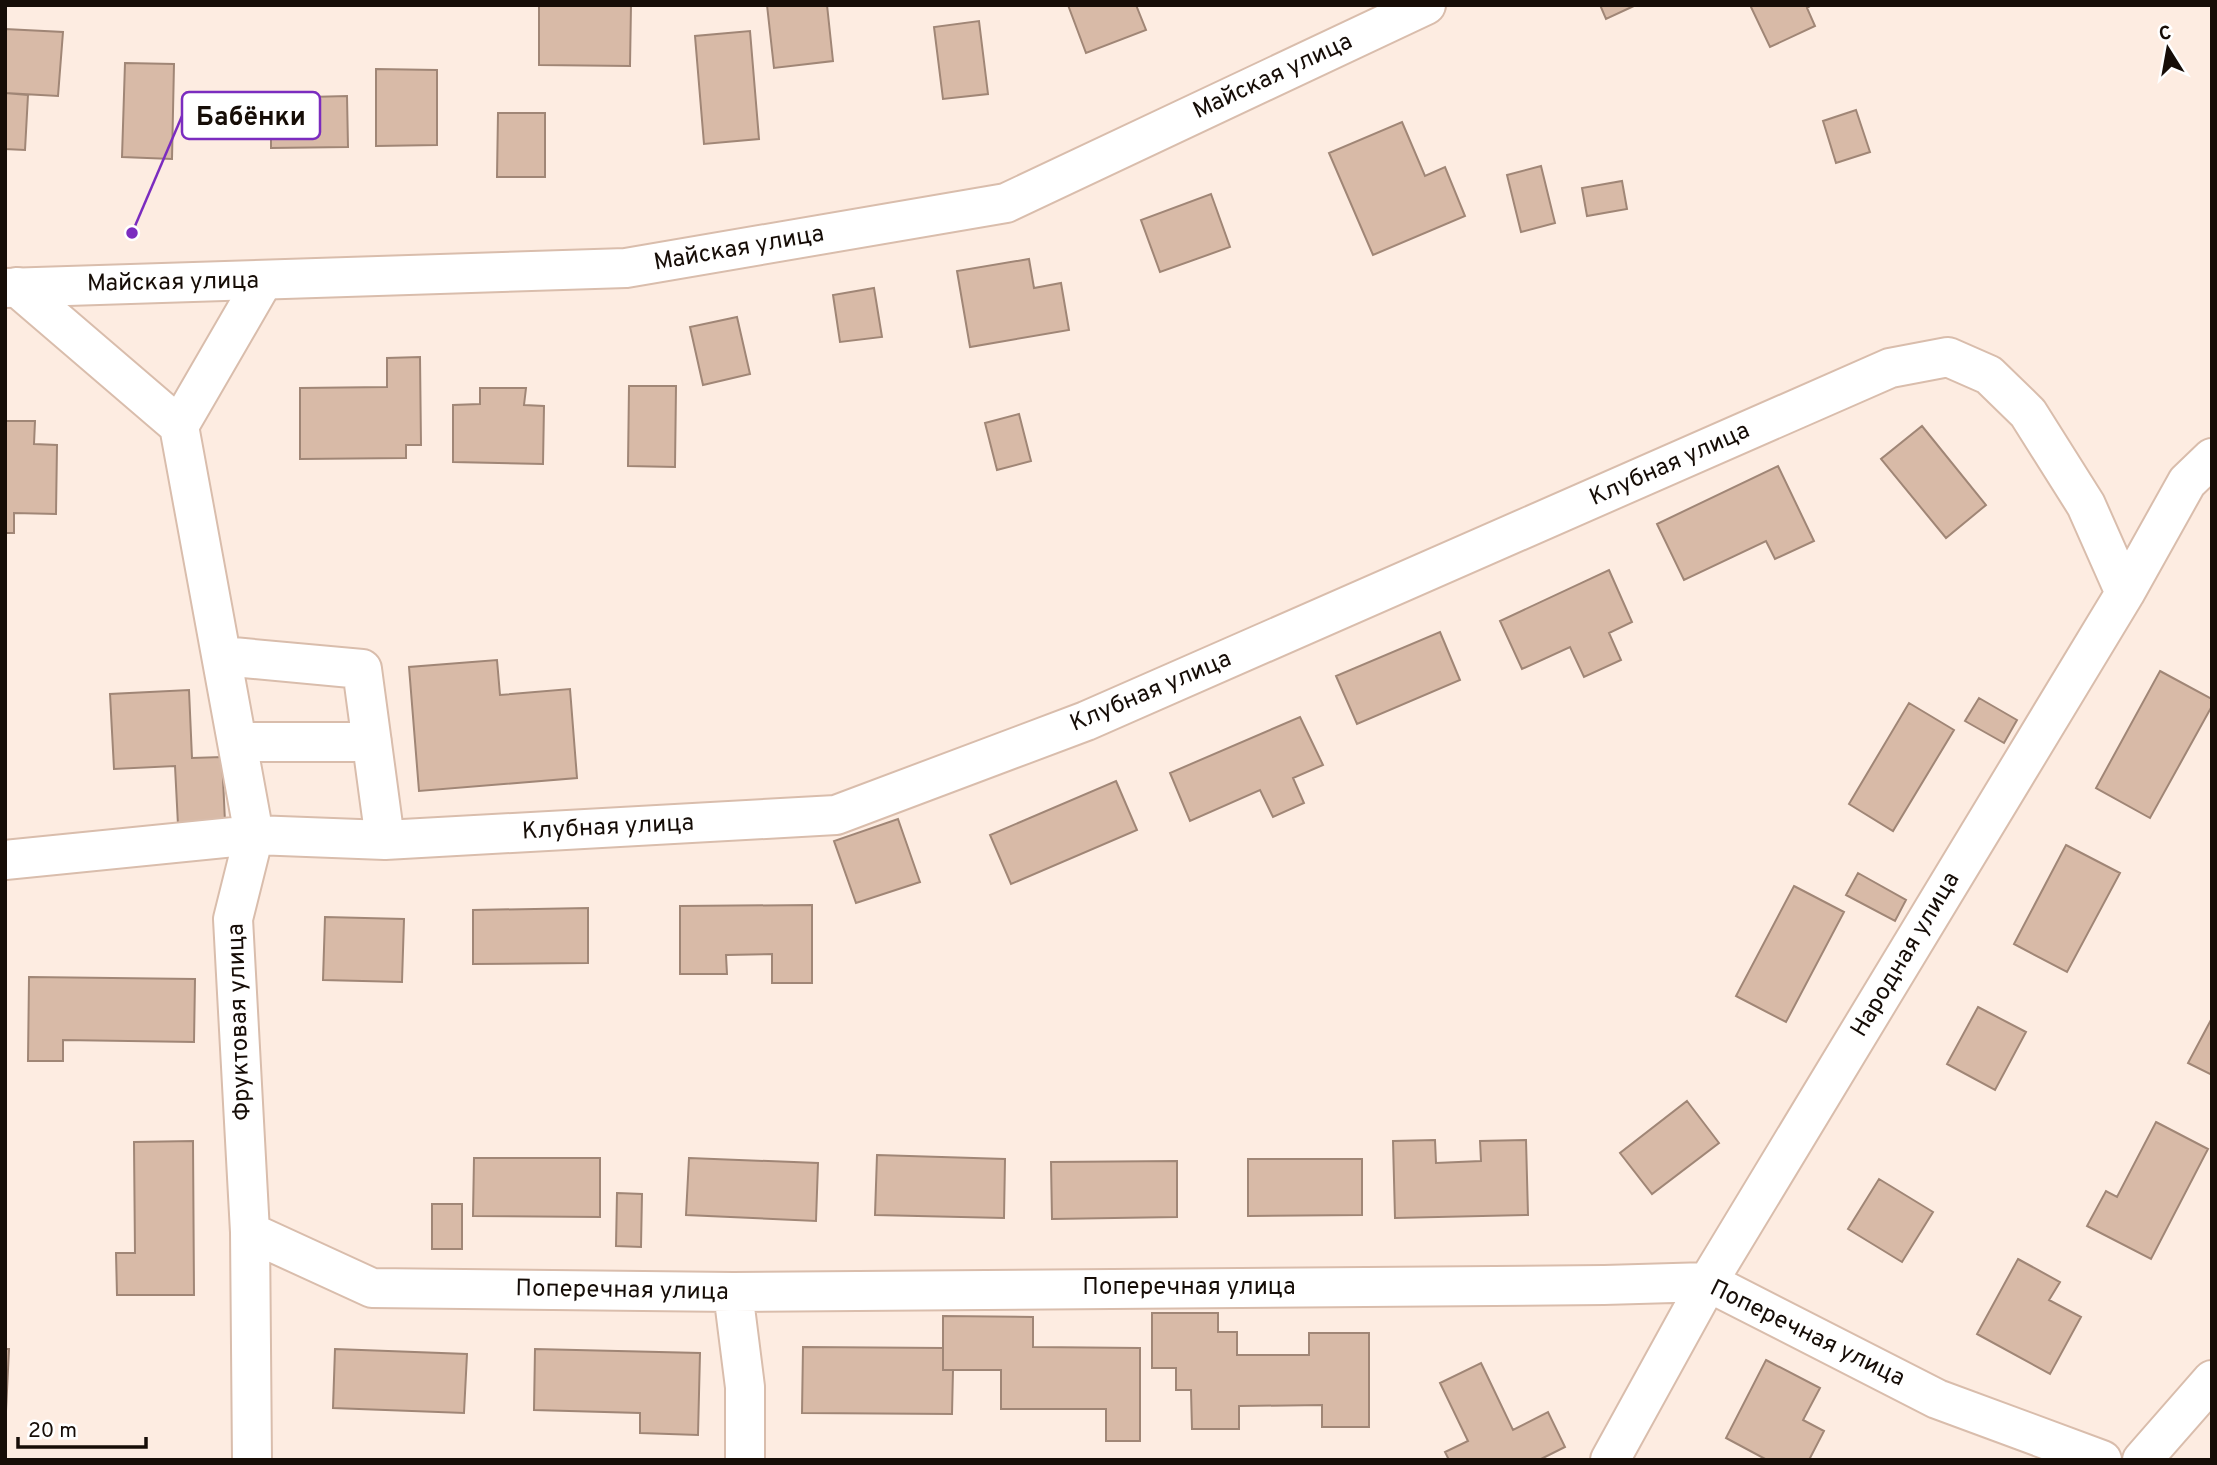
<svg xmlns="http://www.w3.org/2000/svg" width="2217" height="1465" viewBox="0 0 2217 1465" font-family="Overpass,sans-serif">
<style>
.building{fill:#d8baa7;stroke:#a08676;stroke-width:2}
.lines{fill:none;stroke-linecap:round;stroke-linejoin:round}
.street-casing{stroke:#d9bdac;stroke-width:42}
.secondary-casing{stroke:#d9bdac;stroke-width:42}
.street{stroke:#fff;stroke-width:38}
.secondary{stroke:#fff;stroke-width:38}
.labels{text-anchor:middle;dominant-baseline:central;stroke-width:6;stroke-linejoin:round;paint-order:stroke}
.street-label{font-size:24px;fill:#160d07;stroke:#fff}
.leader{fill:none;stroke:#7b2cbf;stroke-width:2.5}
.callout-dot{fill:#7b2cbf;stroke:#fff;stroke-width:2.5}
.callout{fill:#fff;stroke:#7b2cbf;stroke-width:2.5}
.callout-label{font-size:26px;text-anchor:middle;font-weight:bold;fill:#160d07}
</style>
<rect width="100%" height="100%" fill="#fdece1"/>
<path class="building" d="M 539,5 L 631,5 L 630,66 L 539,65 Z
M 767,5 L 827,5 L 833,61 L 774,68 Z
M 1068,5 L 1136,5 L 1146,30 L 1086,53 Z
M 1600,5 L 1636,5 L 1606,19 Z
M 1750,5 L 1812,5 L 1807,8 L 1815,26 L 1770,47 Z
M 979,21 L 988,94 L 943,99 L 934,27 Z
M 5,29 L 63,32 L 58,96 L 5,93 Z
M 750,31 L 759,139 L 704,144 L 695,36 Z
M 125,63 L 174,64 L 172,159 L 122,157 Z
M 376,69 L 437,70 L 437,145 L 376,146 Z
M 5,93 L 28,95 L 25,150 L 5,149 Z
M 347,96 L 348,147 L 271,148 L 271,98 Z
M 1856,110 L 1870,152 L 1836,163 L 1823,121 Z
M 498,113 L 545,113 L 545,177 L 497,177 Z
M 1402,122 L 1425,176 L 1445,167 L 1465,216 L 1373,255 L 1329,153 Z
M 1541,166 L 1555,223 L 1521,232 L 1507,175 Z
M 1622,181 L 1627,209 L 1587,216 L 1582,188 Z
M 1211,194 L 1230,247 L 1160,272 L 1141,220 Z
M 1029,259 L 1034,288 L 1061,283 L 1069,330 L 970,347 L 957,271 Z
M 874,288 L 882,337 L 840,342 L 833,295 Z
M 737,317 L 750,374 L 703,385 L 690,327 Z
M 420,357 L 421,445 L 406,445 L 406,458 L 300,459 L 300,388 L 387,387 L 387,358 Z
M 629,386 L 676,386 L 675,467 L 628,466 Z
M 480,388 L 526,388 L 524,405 L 544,406 L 543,464 L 453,462 L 453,405 L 480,404 Z
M 1019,414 L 1031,461 L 997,470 L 985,423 Z
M 5,421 L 35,421 L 34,444 L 57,445 L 56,514 L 14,513 L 14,533 L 5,533 Z
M 1922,426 L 1986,505 L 1946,538 L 1881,459 Z
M 1778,466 L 1814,541 L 1775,559 L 1766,541 L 1684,580 L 1657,524 Z
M 1609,570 L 1632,622 L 1609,633 L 1621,660 L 1584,677 L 1570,647 L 1522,669 L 1500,621 Z
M 1440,632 L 1460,680 L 1357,724 L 1336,676 Z
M 497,660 L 500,695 L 570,689 L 577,778 L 419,791 L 409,667 Z
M 2160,671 L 2212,699 L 2212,706 L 2150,818 L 2096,788 Z
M 189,690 L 192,758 L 222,757 L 225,822 L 178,825 L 175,766 L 114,769 L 110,694 Z
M 1979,698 L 2017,720 L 2004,743 L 1965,721 Z
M 1909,703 L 1954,730 L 1893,831 L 1849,804 Z
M 1300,717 L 1323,765 L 1293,778 L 1304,803 L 1273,817 L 1260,790 L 1190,821 L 1170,773 Z
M 1116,781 L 1137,830 L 1011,884 L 990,835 Z
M 898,819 L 920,882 L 856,903 L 834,841 Z
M 2066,845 L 2120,873 L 2067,972 L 2014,944 Z
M 1858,873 L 1906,900 L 1895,921 L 1846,895 Z
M 1794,886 L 1844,912 L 1786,1022 L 1736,996 Z
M 812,905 L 812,983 L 772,983 L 772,954 L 726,955 L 727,974 L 680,974 L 680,906 Z
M 588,908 L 588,963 L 473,964 L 473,910 Z
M 325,917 L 404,919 L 402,982 L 323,980 Z
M 29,977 L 195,979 L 194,1042 L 63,1040 L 63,1061 L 28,1061 Z
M 1978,1007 L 2026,1032 L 1995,1090 L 1947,1064 Z
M 2212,1018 L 2212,1075 L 2188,1063 Z
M 1687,1101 L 1719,1143 L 1652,1194 L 1620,1153 Z
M 2156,1122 L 2208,1149 L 2151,1259 L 2087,1226 L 2106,1191 L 2117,1197 Z
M 1435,1140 L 1436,1163 L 1481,1161 L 1480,1141 L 1526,1140 L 1528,1215 L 1395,1218 L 1393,1141 Z
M 193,1141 L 194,1295 L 117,1295 L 116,1253 L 135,1253 L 134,1142 Z
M 877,1155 L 1005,1159 L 1004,1218 L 875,1215 Z
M 474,1158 L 600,1158 L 600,1217 L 473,1216 Z
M 689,1158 L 818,1163 L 816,1221 L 686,1215 Z
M 1248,1159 L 1362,1159 L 1362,1215 L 1248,1216 Z
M 1177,1161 L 1177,1217 L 1052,1219 L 1051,1162 Z
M 1879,1179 L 1933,1212 L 1902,1262 L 1848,1229 Z
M 617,1193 L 642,1194 L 641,1247 L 616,1246 Z
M 432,1204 L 462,1204 L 462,1249 L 432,1249 Z
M 2018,1259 L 2060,1282 L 2049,1300 L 2081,1317 L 2050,1374 L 1977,1334 Z
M 1152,1313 L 1218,1313 L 1218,1332 L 1237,1332 L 1237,1355 L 1309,1355 L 1309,1333 L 1369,1333 L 1369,1427 L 1322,1427 L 1322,1405 L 1239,1406 L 1239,1429 L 1192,1429 L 1191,1390 L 1176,1390 L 1176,1368 L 1152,1368 Z
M 943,1316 L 1033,1317 L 1033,1347 L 1140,1348 L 1140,1441 L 1106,1441 L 1106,1409 L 1001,1409 L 1001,1370 L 943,1370 Z
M 803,1347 L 943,1348 L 943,1370 L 953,1370 L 952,1414 L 802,1413 Z
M 5,1349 L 9,1349 L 5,1432 Z
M 335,1349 L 467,1354 L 464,1413 L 333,1408 Z
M 535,1349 L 700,1353 L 698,1435 L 640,1433 L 640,1413 L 534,1410 Z
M 1766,1360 L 1820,1388 L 1803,1420 L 1824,1431 L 1809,1460 L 1767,1460 L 1726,1438 Z
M 1481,1363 L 1513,1430 L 1548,1412 L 1565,1447 L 1539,1460 L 1449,1460 L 1445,1452 L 1468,1441 L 1440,1383 Z"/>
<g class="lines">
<defs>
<path id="street" d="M 17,287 L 179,426 L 254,835 L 233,919 L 250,1232 L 252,1460
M 179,426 L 263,281
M 222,656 L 362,669 L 385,840
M 237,742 L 372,742
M 5,860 L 254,835 L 385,840 L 836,815 L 1086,721 L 1890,368 L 1948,357 L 1989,375 L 2028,413 L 2086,505 L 2125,593
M 250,1232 L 372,1288 L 733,1292 L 1604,1285 L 1708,1282 L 1937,1399 L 2102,1460
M 733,1292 L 745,1387 L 745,1460
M 1610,1460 L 1708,1282 L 2125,593 L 2187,482 L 2212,458
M 2142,1460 L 2212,1380"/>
<path id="secondary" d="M 5,288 L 626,268 L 1006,203 L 1426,5"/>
</defs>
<use href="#street" class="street-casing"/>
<use href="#secondary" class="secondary-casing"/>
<use href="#street" class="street"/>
<use href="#secondary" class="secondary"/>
</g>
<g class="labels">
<g class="street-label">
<text transform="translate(1273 77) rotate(-25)">Майская улица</text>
<text transform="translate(739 249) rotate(-10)">Майская улица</text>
<text transform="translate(173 283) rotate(-1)">Майская улица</text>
<text transform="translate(1670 465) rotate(-24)">Клубная улица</text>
<text transform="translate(1151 692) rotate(-23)">Клубная улица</text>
<text transform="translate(608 828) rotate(-3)">Клубная улица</text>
<text transform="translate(1906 955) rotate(-59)">Народная улица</text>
<text transform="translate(240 1022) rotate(-92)">Фруктовая улица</text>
<text x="1189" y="1288">Поперечная улица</text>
<text transform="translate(622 1291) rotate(1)">Поперечная улица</text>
<text transform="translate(1807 1334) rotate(26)">Поперечная улица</text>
</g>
</g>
<path class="leader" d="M132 233L182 116"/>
<circle class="callout-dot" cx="132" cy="233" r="7"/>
<rect class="callout" x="182" y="92" width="138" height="47" rx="7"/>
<g class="callout-label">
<text x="251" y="125">Бабёнки</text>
</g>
<rect width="2217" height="1465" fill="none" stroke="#160d07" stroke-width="14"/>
<g transform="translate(2168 49) rotate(349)" stroke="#ffffff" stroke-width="5" paint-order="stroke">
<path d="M0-5L12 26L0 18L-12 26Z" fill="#160d07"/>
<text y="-10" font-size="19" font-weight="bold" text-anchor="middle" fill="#160d07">С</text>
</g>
<path d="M18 1437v10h128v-10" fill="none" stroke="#160d07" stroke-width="3.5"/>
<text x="28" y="1437" font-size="21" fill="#160d07" stroke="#ffffff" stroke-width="5" paint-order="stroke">20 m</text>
</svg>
